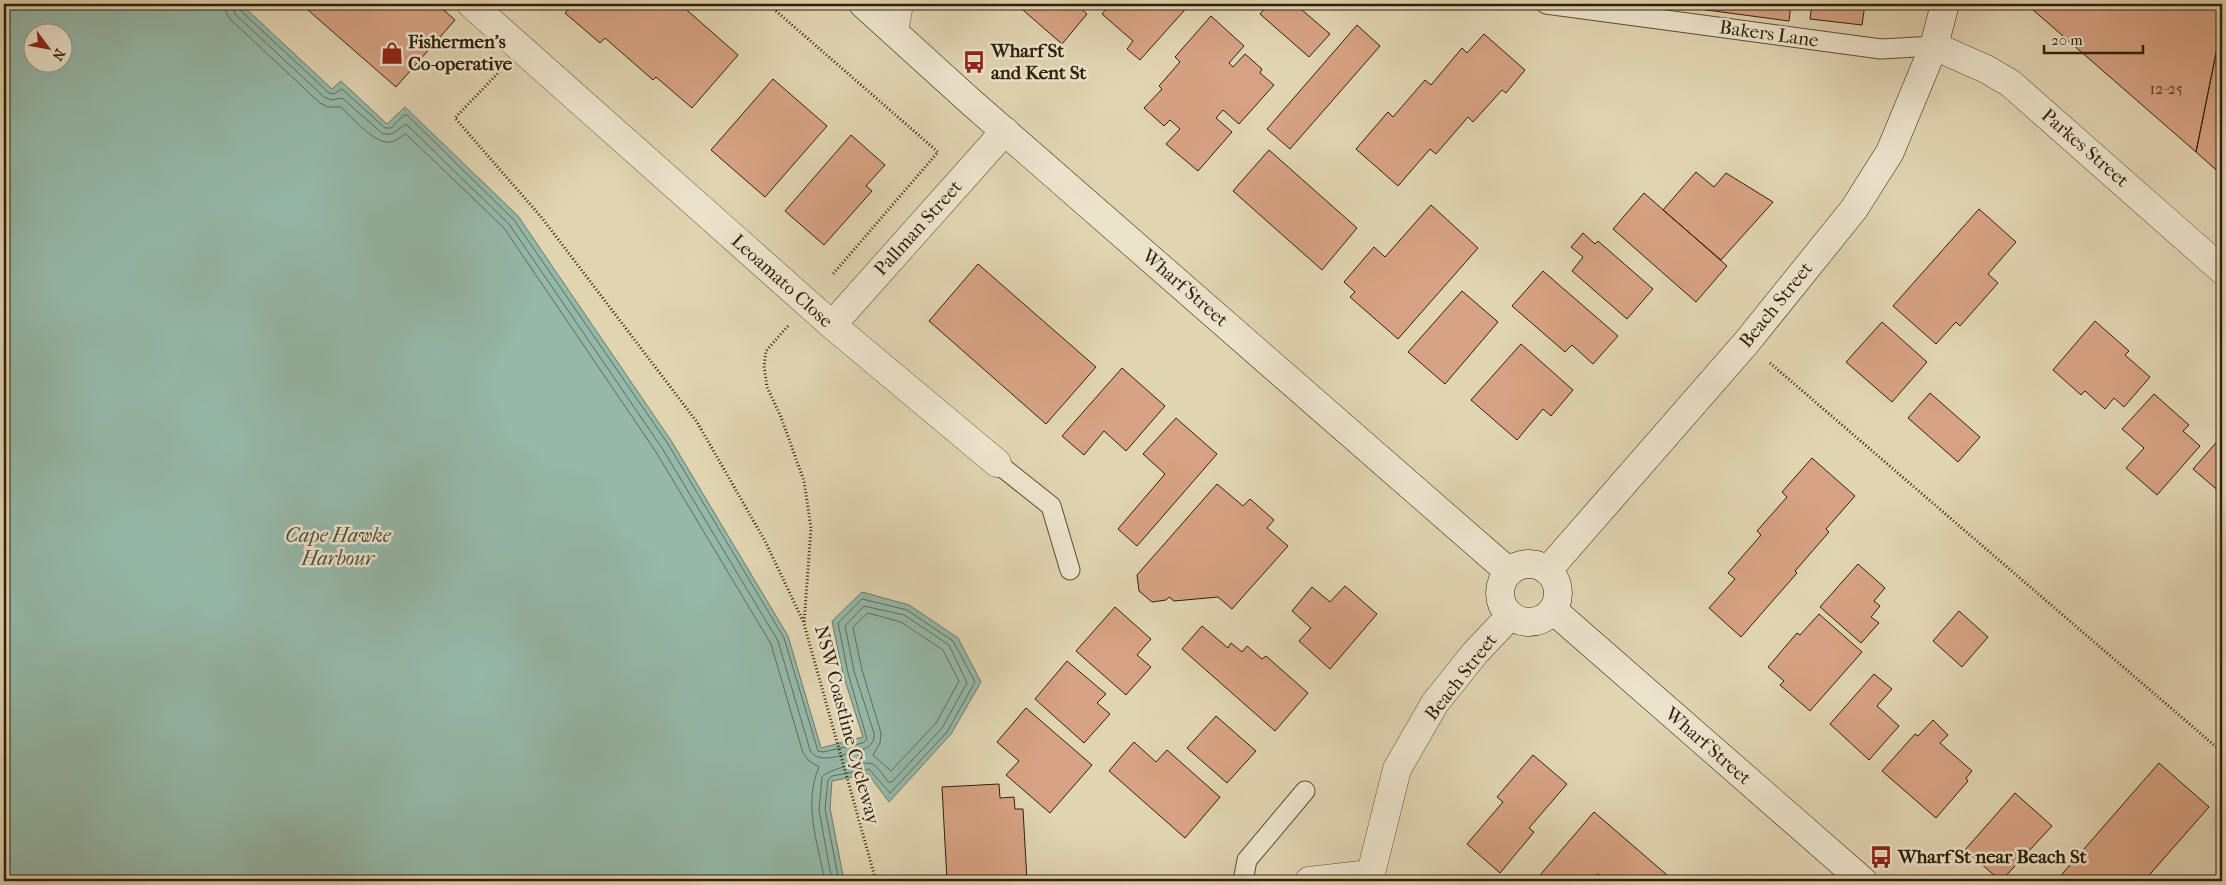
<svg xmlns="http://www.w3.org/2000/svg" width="2226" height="885" viewBox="0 0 2226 885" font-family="'IM FELL French Canon',serif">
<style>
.water{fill:#95b8a9;stroke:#6c7b69;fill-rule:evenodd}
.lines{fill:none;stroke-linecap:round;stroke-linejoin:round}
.shore{stroke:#626c59;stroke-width:1}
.building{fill:#d7a283;stroke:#2f2009}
.lane-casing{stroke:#5c4d33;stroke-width:21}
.street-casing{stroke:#5c4d33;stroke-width:29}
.secondary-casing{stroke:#2f2009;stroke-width:29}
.path{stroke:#2f2009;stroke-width:3;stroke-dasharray:1 2.5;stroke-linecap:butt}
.lane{stroke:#ece3cc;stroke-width:19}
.street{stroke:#ece3cc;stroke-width:28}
.secondary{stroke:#ece3cc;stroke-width:28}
.labels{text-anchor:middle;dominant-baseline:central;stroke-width:5;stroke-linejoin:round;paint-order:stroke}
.number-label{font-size:16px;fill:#594028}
.street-label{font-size:19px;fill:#2f2009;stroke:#ece3cc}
.poi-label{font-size:19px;font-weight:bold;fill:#2f2009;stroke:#ece3cc;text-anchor:start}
.water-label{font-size:20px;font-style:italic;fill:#4e4e39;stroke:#ece3cc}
</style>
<rect width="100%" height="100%" fill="#e1d4b1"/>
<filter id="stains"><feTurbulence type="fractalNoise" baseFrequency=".004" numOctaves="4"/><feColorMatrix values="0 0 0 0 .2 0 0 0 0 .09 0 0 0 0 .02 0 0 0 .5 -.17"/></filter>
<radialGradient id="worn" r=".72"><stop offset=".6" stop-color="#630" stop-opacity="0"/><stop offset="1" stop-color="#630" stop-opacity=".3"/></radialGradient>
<path class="water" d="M 4,4 L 241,4 L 332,89 L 341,81 L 387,124 L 405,107 L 518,216 L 672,442 L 788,636 L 821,748 L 863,737 L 843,674 L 832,621 L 862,592 L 909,605 L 958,638 L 981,682 L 951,734 L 889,802 L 868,774 L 832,781 L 830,808 L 844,881 L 4,881 ZM 32,32 L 62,32 L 62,62 L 32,62 Z"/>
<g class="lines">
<path class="shore" d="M 224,4 L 226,12 L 230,19 L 320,103 L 328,107 L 341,107 C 352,117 374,144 389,142 C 396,142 400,136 406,134 L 504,228 L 656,452 L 771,644 L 803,753 L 809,761 L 819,767 C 803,803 818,845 825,881
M 232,4 L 235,14 L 324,97 L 332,100 L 342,98 L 383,134 L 392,134 L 406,124 L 509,224 L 662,448 L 778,641 L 810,750 C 818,767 850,752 864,749 C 871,746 875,741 874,733 L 854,671 L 845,626 L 864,606 L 904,615 L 949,645 L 967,683 L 942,728 L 892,782 L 888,782 C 884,777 879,767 872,764 C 863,760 827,770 822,777 L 819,810 L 832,881
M 238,4 L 240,10 L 329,93 L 334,94 L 342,89 L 385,128 L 391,128 L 404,115 L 407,115 L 514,220 L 668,444 L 784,638 L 818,751 L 823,752 L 863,743 L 867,739 L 848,673 L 838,623 L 862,599 L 907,610 L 953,641 L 975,682 L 947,732 L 890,793 L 869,769 L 832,776 L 828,780 L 825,809 L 839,881
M 868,613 L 901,622 L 943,650 L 959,681 L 936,723 L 891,771 L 873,755 L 880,743 L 881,733 L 862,670 L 853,628 Z"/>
</g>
<path class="building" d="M 301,4 L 437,4 L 455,20 L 396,87 Z
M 573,4 L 680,4 L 738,55 L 692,108 L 656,77 L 653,80 L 605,38 L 600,43 L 565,13 Z
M 1016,4 L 1076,4 L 1087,14 L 1062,44 Z
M 1110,4 L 1190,4 L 1140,60 L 1127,49 L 1133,41 L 1102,14 Z
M 1269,4 L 1295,4 L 1330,34 L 1309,57 L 1260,14 Z
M 1662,4 L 1791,4 L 1789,21 Z
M 1812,4 L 1865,4 L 1862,25 L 1810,19 Z
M 2031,4 L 2222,4 L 2222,24 L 2196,152 L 2032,9 Z
M 1211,16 L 1244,46 L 1229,63 L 1233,67 L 1245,54 L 1262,69 L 1260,73 L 1274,85 L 1239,124 L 1223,110 L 1216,118 L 1232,132 L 1198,171 L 1166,144 L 1180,129 L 1170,120 L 1164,126 L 1144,108 L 1162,89 L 1159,86 L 1180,62 L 1175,57 Z
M 2222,24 L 2222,175 L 2196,152 Z
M 1357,25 L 1380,46 L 1290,149 L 1267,129 Z
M 1484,34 L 1525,70 L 1506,93 L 1502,90 L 1473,122 L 1468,117 L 1436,154 L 1430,149 L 1398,186 L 1356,149 L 1388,112 L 1393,117 L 1425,80 L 1431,85 L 1462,48 L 1467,53 Z
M 773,79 L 827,126 L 765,197 L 711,150 Z
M 851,135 L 885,165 L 866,186 L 872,191 L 824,245 L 785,211 Z
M 1269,150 L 1357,228 L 1322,270 L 1233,191 Z
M 1696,172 L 1714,187 L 1726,173 L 1773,202 L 1721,260 L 1663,210 Z
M 1644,193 L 1727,266 L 1696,302 L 1613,229 Z
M 1431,205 L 1478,248 L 1398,339 L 1350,297 L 1355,292 L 1344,282 L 1374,247 L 1385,257 Z
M 1979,209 L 2016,242 L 1988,274 L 1998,283 L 1960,326 L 1956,322 L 1936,344 L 1893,306 Z
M 1583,233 L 1595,244 L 1598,241 L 1653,289 L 1627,319 L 1572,271 L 1583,257 L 1571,247 Z
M 978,264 L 1096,367 L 1046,424 L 929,321 Z
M 1543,271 L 1618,336 L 1593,364 L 1572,345 L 1565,352 L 1512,306 Z
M 1462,291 L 1498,322 L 1445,384 L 1408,352 Z
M 2095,321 L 2129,351 L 2125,355 L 2150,377 L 2124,407 L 2114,398 L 2105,409 L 2085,391 L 2081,395 L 2053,370 Z
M 1882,322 L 1927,362 L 1892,402 L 1846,362 Z
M 1521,344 L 1573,390 L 1551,416 L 1543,409 L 1517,440 L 1471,400 Z
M 1122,368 L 1165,406 L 1126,451 L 1104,431 L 1084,455 L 1062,436 Z
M 1930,393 L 1980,437 L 1958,462 L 1908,418 Z
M 2154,394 L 2189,425 L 2183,431 L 2200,446 L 2157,495 L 2126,468 L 2144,448 L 2122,429 Z
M 1176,418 L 1217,454 L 1137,546 L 1118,529 L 1165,474 L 1143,454 Z
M 2222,436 L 2222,494 L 2193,469 Z
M 1812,458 L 1855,496 L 1826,529 L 1829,532 L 1795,571 L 1797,573 L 1741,637 L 1709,608 L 1735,579 L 1728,573 L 1761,535 L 1757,531 L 1787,497 L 1782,492 Z
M 1217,484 L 1243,506 L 1250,499 L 1274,520 L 1267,528 L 1288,546 L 1232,609 L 1218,597 L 1174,601 L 1169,597 L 1166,600 L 1152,602 L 1139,591 L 1137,575 Z
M 1858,564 L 1885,588 L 1874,601 L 1880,606 L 1871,617 L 1879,623 L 1861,643 L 1820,607 Z
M 1345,586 L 1377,614 L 1330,669 L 1299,641 L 1311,628 L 1292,611 L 1312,587 L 1330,602 Z
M 1115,607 L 1151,639 L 1137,655 L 1151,667 L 1126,695 L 1076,651 Z
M 1959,611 L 1988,637 L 1962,667 L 1933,641 Z
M 1819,614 L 1862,652 L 1810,711 L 1780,685 L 1784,681 L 1768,667 L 1797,633 L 1800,635 Z
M 1202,626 L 1228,648 L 1231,643 L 1242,652 L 1247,646 L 1262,659 L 1266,656 L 1308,693 L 1275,731 L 1182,649 Z
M 1067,661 L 1106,694 L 1097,703 L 1110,714 L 1084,743 L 1035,699 Z
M 1874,674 L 1892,689 L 1877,706 L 1899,726 L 1869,760 L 1830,724 Z
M 1026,708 L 1092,765 L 1050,813 L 1006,775 L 1019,761 L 997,742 Z
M 1216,716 L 1256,751 L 1227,783 L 1187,748 Z
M 1933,720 L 1948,735 L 1940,743 L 1972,771 L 1966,778 L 1968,781 L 1936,818 L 1882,771 L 1915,734 L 1918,736 Z
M 1134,742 L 1156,762 L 1167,750 L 1220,797 L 1185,838 L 1109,771 Z
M 1533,755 L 1567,784 L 1529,828 L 1534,832 L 1500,873 L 1467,844 L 1503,802 L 1497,797 Z
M 2159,763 L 2209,807 L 2144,881 L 2056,881 Z
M 999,784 L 1000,798 L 1014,797 L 1015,809 L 1023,809 L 1027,881 L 947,881 L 942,787 Z
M 2015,793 L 2052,826 L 2001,881 L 1965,850 Z
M 1594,812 L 1674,881 L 1607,881 L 1598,874 L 1592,881 L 1535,881 Z"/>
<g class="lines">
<defs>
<path id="lane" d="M 1546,4 L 1881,49 L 1934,46
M 997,463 L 1051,506 L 1070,570
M 1243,881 L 1247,860 L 1305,791"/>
<path id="street" d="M 471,4 L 832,325 L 997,463
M 894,32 L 899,4
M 1934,46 L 1986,69 L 2010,83 L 2222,270
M 832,325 L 1005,131
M 1309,881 L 1370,874
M 1369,881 L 1397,769 L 1435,703 L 1475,653 L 1510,616"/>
<path id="secondary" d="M 863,4 L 971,102 L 1508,571
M1500 593a29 29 0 1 1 58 0a29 29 0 1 1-58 0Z
M 1548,570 L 1746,343 L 1854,209 L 1890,152 L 1934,46 L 1945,4
M 1553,610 L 1863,881"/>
</defs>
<use href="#lane" class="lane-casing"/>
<use href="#street" class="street-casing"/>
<use href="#secondary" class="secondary-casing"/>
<path class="path" d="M 768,4 L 938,152 L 833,274
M 500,71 L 455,118 L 542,218 L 697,422 L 765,541 L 804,623
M 788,326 L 766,351 L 764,366 L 767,387 L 781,417 L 804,481 L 811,528 L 804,624 L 876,881
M 1770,363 L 2222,752"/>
<use href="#lane" class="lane"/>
<use href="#street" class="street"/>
<use href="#secondary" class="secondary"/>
</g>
<defs>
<symbol id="shop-bare" viewBox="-9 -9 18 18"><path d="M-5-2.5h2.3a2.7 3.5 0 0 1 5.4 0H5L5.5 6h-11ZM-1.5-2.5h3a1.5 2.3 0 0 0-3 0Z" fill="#8f2418" stroke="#ece3cc" stroke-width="2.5" paint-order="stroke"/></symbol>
<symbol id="bus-bare" viewBox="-9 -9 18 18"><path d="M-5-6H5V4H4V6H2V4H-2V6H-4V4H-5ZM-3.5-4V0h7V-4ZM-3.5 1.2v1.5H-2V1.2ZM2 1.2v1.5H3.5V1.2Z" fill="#8f2418" stroke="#ece3cc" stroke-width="2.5" paint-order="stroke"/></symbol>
</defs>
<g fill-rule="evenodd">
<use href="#shop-bare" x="376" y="37" width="32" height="32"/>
<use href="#bus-bare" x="958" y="46" width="32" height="32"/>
<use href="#bus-bare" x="1865" y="841" width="32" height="32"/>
</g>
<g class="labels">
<g class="number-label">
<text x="2166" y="88">12-25</text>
</g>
<g class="street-label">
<text transform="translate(1769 34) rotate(8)">Bakers Lane</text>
<text transform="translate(2085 148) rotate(41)">Parkes Street</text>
<text transform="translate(918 228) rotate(-48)">Pallman Street</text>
<text transform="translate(782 281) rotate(42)">Leoamato Close</text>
<text transform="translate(1185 288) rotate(41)">Wharf Street</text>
<text transform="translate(1776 305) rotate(-51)">Beach Street</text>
<text transform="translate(1461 677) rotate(-52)">Beach Street</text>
<text transform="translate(847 725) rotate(75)">NSW Coastline Cycleway</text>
<text transform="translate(1708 746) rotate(41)">Wharf Street</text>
</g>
<g class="poi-label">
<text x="408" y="42">Fishermen's<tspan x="408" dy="22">Co-operative</tspan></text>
<text x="991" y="51">Wharf St<tspan x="991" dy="22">and Kent St</tspan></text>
<text x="1898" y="857">Wharf St near Beach St</text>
</g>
<g class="water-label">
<text x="338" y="535">Cape Hawke<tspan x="338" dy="23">Harbour</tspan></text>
</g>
</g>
<rect width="2226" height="885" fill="none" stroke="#e1d4b1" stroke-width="20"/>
<rect x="5" y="5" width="2216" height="875" fill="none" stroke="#2f2009" stroke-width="2.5"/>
<rect x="10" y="10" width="2206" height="865" fill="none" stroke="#2f2009"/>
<g transform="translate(48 48) rotate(122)"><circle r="24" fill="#ece3cc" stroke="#a0957e"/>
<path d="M0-4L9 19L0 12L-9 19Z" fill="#8f2418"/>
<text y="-8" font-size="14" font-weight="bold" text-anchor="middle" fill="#2f2009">N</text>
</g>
<path d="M2044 45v8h99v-8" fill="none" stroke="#2f2009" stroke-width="2.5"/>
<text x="2051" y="45" font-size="15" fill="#2f2009" stroke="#ece3cc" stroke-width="4" paint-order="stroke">20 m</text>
<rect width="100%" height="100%" filter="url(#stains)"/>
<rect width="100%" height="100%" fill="url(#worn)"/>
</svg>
